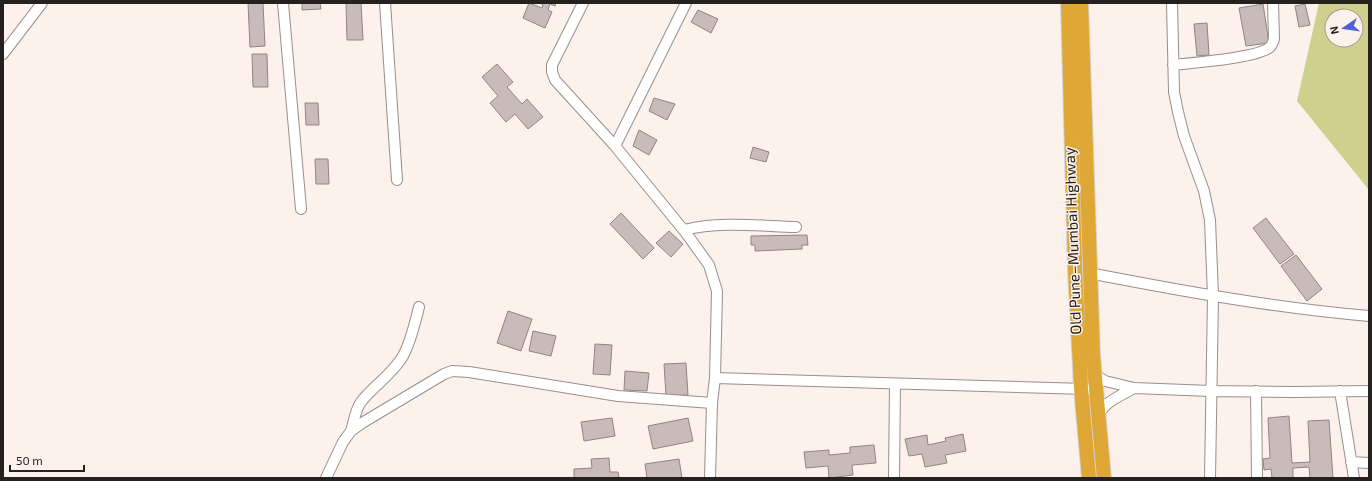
<svg xmlns="http://www.w3.org/2000/svg" width="1372" height="481" viewBox="0 0 1372 481" font-family="'Exo 2',sans-serif">
<style>
.green{fill:#ced08e;fill-rule:evenodd}
.building{fill:#c8bbba;stroke:#918584}
.lines{fill:none;stroke-linecap:round;stroke-linejoin:round}
.minor-casing{stroke:#998f8a;stroke-width:12}
.highway-casing{stroke:#d3d3d2;stroke-width:16}
.minor{stroke:#fff;stroke-width:10}
.highway{stroke:#dfa836;stroke-width:14}
.labels{text-anchor:middle;dominant-baseline:central;stroke-width:3;stroke-linejoin:round;paint-order:stroke}
.street-label{font-size:15px;fill:#24211e;stroke:#fcf1eb}
</style>
<rect width="100%" height="100%" fill="#fcf1eb"/>
<path class="green" d="M 1319,3 L 1369,3 L 1369,190 L 1297,101 ZM 1332,16 L 1356,16 L 1356,40 L 1332,40 Z"/>
<path class="building" d="M 248,3 L 263,3 L 265,46 L 250,47 Z
M 302,3 L 320,3 L 321,9 L 302,10 Z
M 346,3 L 361,3 L 363,40 L 347,40 Z
M 529,3 L 542,8 L 543,5 L 540,3 L 556,3 L 555,6 L 550,4 L 548,10 L 552,12 L 545,28 L 523,18 Z
M 1263,4 L 1269,43 L 1246,46 L 1239,8 Z
M 1305,4 L 1310,25 L 1299,27 L 1295,6 Z
M 698,10 L 718,19 L 711,33 L 691,22 Z
M 1207,23 L 1209,55 L 1197,56 L 1194,24 Z
M 252,54 L 267,54 L 268,87 L 253,87 Z
M 497,64 L 513,82 L 507,87 L 522,104 L 527,99 L 543,117 L 528,129 L 515,114 L 506,122 L 490,103 L 498,96 L 482,77 Z
M 654,98 L 675,104 L 667,120 L 649,111 Z
M 305,103 L 318,103 L 319,125 L 306,125 Z
M 639,130 L 657,140 L 649,155 L 633,146 Z
M 753,147 L 769,152 L 766,162 L 750,158 Z
M 315,159 L 328,159 L 329,184 L 316,184 Z
M 621,213 L 654,248 L 643,259 L 610,224 Z
M 1266,218 L 1294,254 L 1280,264 L 1253,228 Z
M 669,231 L 683,244 L 671,257 L 656,243 Z
M 807,235 L 808,245 L 802,245 L 802,249 L 755,251 L 755,245 L 751,245 L 751,236 Z
M 1296,255 L 1322,289 L 1307,301 L 1281,266 Z
M 508,311 L 532,319 L 521,351 L 497,343 Z
M 533,331 L 556,336 L 551,356 L 529,351 Z
M 595,344 L 612,345 L 610,375 L 593,374 Z
M 686,363 L 688,395 L 666,396 L 664,364 Z
M 625,371 L 649,373 L 647,391 L 624,390 Z
M 1289,416 L 1292,463 L 1310,462 L 1308,421 L 1329,420 L 1333,478 L 1310,478 L 1309,467 L 1293,468 L 1293,478 L 1272,478 L 1271,469 L 1264,470 L 1263,459 L 1270,458 L 1268,418 Z
M 612,418 L 615,436 L 584,441 L 581,422 Z
M 688,418 L 693,441 L 653,449 L 648,426 Z
M 963,434 L 966,451 L 945,455 L 947,463 L 925,467 L 922,454 L 909,456 L 905,439 L 927,435 L 928,445 L 946,441 L 945,438 Z
M 874,445 L 876,463 L 852,465 L 853,475 L 829,478 L 828,466 L 806,468 L 804,452 L 829,450 L 829,455 L 850,453 L 850,447 Z
M 609,458 L 610,472 L 618,472 L 619,478 L 574,478 L 574,469 L 592,468 L 591,459 Z
M 679,459 L 682,478 L 647,478 L 645,464 Z"/>
<g class="lines">
<defs>
<path id="minor" d="M 283,3 L 301,209
M 385,3 L 397,180
M 583,3 L 552,65 L 552,72 L 555,80 L 615,146 L 686,233 L 709,265 L 717,291 L 715,378
M 1172,3 L 1174,92 L 1178,112 L 1184,136 L 1204,191 L 1210,220 L 1213,296 L 1210,478
M 3,54 L 42,3
M 1173,65 C 1191,63 1259,58 1270,47 C 1272,45 1273,42 1274,39 L 1273,3
M 615,146 L 686,3
M 684,230 C 720,221 759,226 796,227
M 1089,273 C 1182,291 1275,308 1369,316
M 1094,374 L 1105,381 L 1134,388 L 1211,391 L 1294,392 L 1369,391
M 1256,391 L 1257,478
M 1340,391 L 1354,478
M 1098,417 C 1104,401 1121,396 1134,388
M 351,431 C 354,422 355,410 361,402 C 373,386 392,375 403,356 C 411,341 415,323 419,307
M 1351,462 L 1369,463
M 326,478 L 343,442 L 351,431 L 362,423 L 444,374 L 452,371 L 469,372 L 618,396 L 712,403 L 715,378 L 1087,389
M 710,478 L 712,403
M 894,478 L 895,384"/>
<path id="highway" d="M 1068,3 L 1075,269 L 1081,388 L 1089,478
M 1081,3 L 1093,355 L 1104,478"/>
</defs>
<use href="#minor" class="minor-casing"/>
<use href="#highway" class="highway-casing"/>
<use href="#minor" class="minor"/>
<use href="#highway" class="highway"/>
</g>
<g class="labels">
<g class="street-label">
<text transform="translate(1072 241) rotate(-92)">Old Pune–Mumbai Highway</text>
</g>
</g>
<rect width="1372" height="481" fill="none" stroke="#24211e" stroke-width="8"/>
<g transform="translate(1344 28) rotate(257)"><circle r="19" fill="#fcf1eb" stroke="#a69e99"/>
<path d="M0-3L7 15L0 10L-7 15Z" fill="#4f61d7"/>
<text y="-6" font-size="11" font-weight="bold" text-anchor="middle" fill="#24211e">N</text>
</g>
<path d="M10 465v6h74v-6" fill="none" stroke="#24211e" stroke-width="2"/>
<text x="16" y="465" font-size="12" fill="#24211e" stroke="#fcf1eb" stroke-width="3" paint-order="stroke">50 m</text>
</svg>
